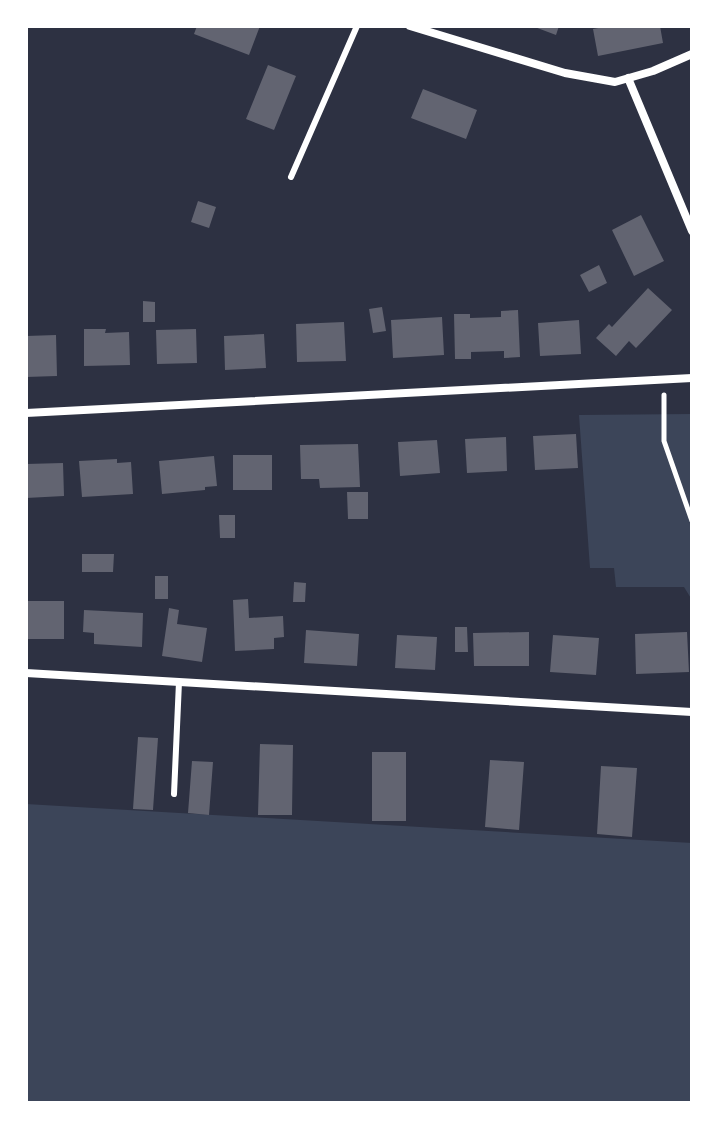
<svg xmlns="http://www.w3.org/2000/svg" width="718" height="1129" viewBox="0 0 718 1129" font-family="Commissioner,sans-serif">
<style>
.green{fill:#3c4559}
.building{fill:#626471}
.lines{fill:none;stroke-linecap:round;stroke-linejoin:round}
.path{stroke:#fff;stroke-width:5}
.service{stroke:#fff;stroke-width:6}
.minor{stroke:#fff;stroke-width:8}
</style>
<rect width="100%" height="100%" fill="#2d3142"/>
<path class="green" d="M 692,414 L 692,600 L 684,587 L 616,587 L 614,568 L 590,568 L 579,415 Z
M 26,804 L 692,843 L 692,1103 L 26,1103 Z"/>
<path class="building" d="M 197,26 L 260,26 L 249,55 L 194,34 Z
M 532,26 L 559,26 L 556,35 Z
M 609,26 L 660,26 L 663,43 L 598,56 L 593,29 Z
M 268,65 L 296,76 L 274,130 L 246,119 Z
M 423,89 L 477,110 L 466,139 L 411,118 Z
M 198,201 L 216,207 L 209,228 L 191,222 Z
M 641,215 L 664,261 L 634,276 L 612,230 Z
M 599,265 L 607,283 L 589,292 L 580,275 Z
M 648,288 L 672,310 L 636,348 L 629,341 L 616,356 L 596,338 L 609,324 L 612,327 Z
M 143,301 L 155,302 L 155,322 L 143,322 Z
M 382,307 L 386,331 L 373,333 L 369,309 Z
M 518,310 L 520,357 L 504,358 L 504,351 L 471,352 L 471,359 L 455,359 L 454,314 L 470,314 L 470,318 L 501,317 L 501,311 Z
M 442,317 L 444,355 L 393,358 L 391,320 Z
M 579,320 L 581,354 L 540,356 L 538,323 Z
M 344,322 L 346,361 L 297,362 L 296,324 Z
M 84,329 L 106,329 L 105,333 L 129,332 L 130,365 L 84,366 Z
M 196,329 L 197,363 L 157,364 L 156,330 Z
M 264,334 L 266,368 L 225,370 L 224,336 Z
M 56,335 L 57,376 L 26,377 L 26,336 Z
M 576,434 L 578,468 L 535,470 L 533,436 Z
M 506,437 L 507,471 L 467,473 L 465,439 Z
M 437,440 L 440,473 L 400,476 L 398,442 Z
M 358,444 L 360,487 L 320,488 L 319,479 L 301,479 L 300,445 Z
M 233,455 L 272,455 L 272,490 L 233,490 Z
M 214,456 L 217,486 L 205,487 L 205,490 L 162,494 L 159,461 Z
M 117,459 L 117,463 L 131,462 L 133,494 L 82,497 L 79,461 Z
M 63,463 L 64,496 L 26,498 L 26,464 Z
M 347,492 L 368,492 L 368,519 L 348,519 Z
M 219,515 L 235,515 L 235,538 L 220,538 Z
M 82,554 L 114,554 L 113,572 L 82,572 Z
M 155,576 L 168,576 L 168,599 L 155,599 Z
M 294,582 L 306,583 L 305,602 L 293,602 Z
M 248,599 L 249,618 L 283,616 L 284,637 L 274,638 L 274,649 L 235,651 L 233,600 Z
M 26,601 L 64,601 L 64,639 L 26,639 Z
M 169,608 L 179,610 L 177,624 L 207,628 L 202,662 L 162,656 Z
M 84,610 L 143,613 L 142,647 L 94,644 L 94,633 L 83,632 Z
M 455,627 L 467,627 L 468,652 L 455,652 Z
M 306,630 L 359,634 L 357,666 L 304,663 Z
M 529,632 L 529,666 L 474,666 L 473,633 Z
M 687,632 L 689,672 L 636,674 L 635,634 Z
M 397,635 L 437,637 L 435,670 L 395,668 Z
M 553,635 L 599,638 L 596,675 L 550,672 Z
M 138,737 L 158,738 L 153,810 L 133,809 Z
M 260,744 L 293,745 L 292,815 L 258,815 Z
M 372,752 L 406,752 L 406,821 L 372,821 Z
M 490,760 L 524,762 L 519,830 L 485,827 Z
M 192,761 L 213,762 L 209,815 L 188,813 Z
M 601,766 L 637,768 L 632,837 L 597,834 Z"/>
<g class="lines">
<path class="path" d="M 664,395 L 664,441 L 692,521"/>
<path class="service" d="M 291,177 L 357,26
M 174,794 L 179,682"/>
<path class="minor" d="M 410,26 L 565,73 L 615,82 L 653,71 L 692,54
M 628,78 L 692,231
M 26,413 L 692,378
M 26,673 L 692,712"/>
</g>
<rect width="718" height="1129" fill="none" stroke="#ffffff" stroke-width="56"/>
</svg>
